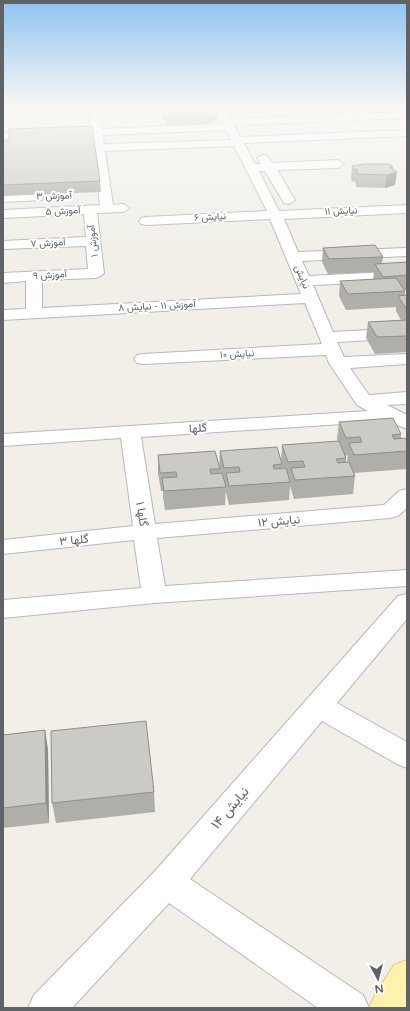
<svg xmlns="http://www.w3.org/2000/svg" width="410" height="1011" viewBox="0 0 410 1011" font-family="'Varela Round',Vazirmatn,sans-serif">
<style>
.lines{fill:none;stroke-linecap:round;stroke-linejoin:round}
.minor-casing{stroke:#b5b8bc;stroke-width:2}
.major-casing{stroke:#f2c960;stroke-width:2}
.minor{fill:#fff;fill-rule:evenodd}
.major{fill:#fff2af;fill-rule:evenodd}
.wall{fill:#afaea9;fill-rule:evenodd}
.shaded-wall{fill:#8f8d8a}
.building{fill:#cccac5;stroke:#8f8d8a}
.labels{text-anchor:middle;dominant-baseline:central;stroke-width:4;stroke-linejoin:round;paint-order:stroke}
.far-street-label{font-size:10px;fill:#5f6368;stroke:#fff}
.street-label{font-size:12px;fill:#5f6368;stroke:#fff}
.near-street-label{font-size:14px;fill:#5f6368;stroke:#fff}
</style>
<rect width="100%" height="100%" fill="#f1efe8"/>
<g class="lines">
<defs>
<path id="minor" d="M 3,107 L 34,107 L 29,110 L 3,111 Z
M 89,107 L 99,107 L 102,129 L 223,124 L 215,107 L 225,107 L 231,119 L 407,112 L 407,118 L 234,125 L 240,137 L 407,130 L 407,136 L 244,143 L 255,164 L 261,164 L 257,158 L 263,155 L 267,156 L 272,163 L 338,160 L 344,164 L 338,168 L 277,170 L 295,200 L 289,204 L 284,203 L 265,171 L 259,171 L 279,211 L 407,205 L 407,213 L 284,219 L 298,252 L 407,248 L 407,256 L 302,261 L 309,276 L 407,271 L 407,281 L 313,285 L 333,332 L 407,328 L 407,338 L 337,342 L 344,357 L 407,354 L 407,364 L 350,368 L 369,395 L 407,392 L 407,404 L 387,405 L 407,415 L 407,429 L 388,421 L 141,437 L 155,524 L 384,505 L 399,491 L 407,489 L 407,508 L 398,516 L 390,518 L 157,538 L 165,586 L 407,570 L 407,586 L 154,603 L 3,618 L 3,600 L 141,588 L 134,540 L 3,554 L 3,540 L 133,526 L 121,438 L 3,446 L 3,434 L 368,411 L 357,405 L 329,363 L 326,355 L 143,364 L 137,363 L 134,359 L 137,355 L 143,354 L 322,344 L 305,303 L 3,320 L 3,310 L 26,309 L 26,281 L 3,283 L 3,273 L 88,269 L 86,246 L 3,249 L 3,241 L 86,237 L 84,214 L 3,218 L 3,210 L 100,205 L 92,136 L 3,139 L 3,133 L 91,129 ZM 226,130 L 231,140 L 104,144 L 103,135 ZM 234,146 L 267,211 L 146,217 L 141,218 L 139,221 L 141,224 L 146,225 L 270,219 L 301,294 L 42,308 L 42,280 L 96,278 L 101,276 L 104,273 L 97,213 L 123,212 L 130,208 L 123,204 L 113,205 L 105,151 Z
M 37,193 L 42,194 L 43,197 L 42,200 L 3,202 L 3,194 Z
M 407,594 L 407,619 L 337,703 L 407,742 L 407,768 L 397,764 L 322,721 L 190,879 L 363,995 L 369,1008 L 318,1008 L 169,903 L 72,1008 L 28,1008 L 34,995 L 155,871 L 398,596 Z"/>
<path id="major" d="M 407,960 L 407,1008 L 369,1008 L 375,995 L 394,965 Z"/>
</defs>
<use href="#minor" class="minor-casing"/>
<use href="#major" class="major-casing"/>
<use href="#minor" class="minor"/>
<use href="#major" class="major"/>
</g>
<path class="wall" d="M 163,110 L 217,112 L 217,119 L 209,124 L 166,126 L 163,117 Z
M 3,141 L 100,181 L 101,192 L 3,196 Z
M 352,166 L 393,167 L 393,169 L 395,185 L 385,188 L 356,187 L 355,181 L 352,182 L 351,179 Z
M 323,248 L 383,257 L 382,264 L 407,262 L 407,290 L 405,290 L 405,295 L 407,295 L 407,352 L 375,354 L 366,338 L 368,322 L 401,320 L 396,311 L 396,307 L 346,310 L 339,296 L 340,281 L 373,279 L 374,272 L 328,274 L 322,262 Z
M 339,422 L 401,434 L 401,438 L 407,442 L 407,469 L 354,473 L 355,476 L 353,494 L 294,499 L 290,486 L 289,500 L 229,505 L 226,492 L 226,486 L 225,505 L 165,510 L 163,497 L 163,491 L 161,491 L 158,473 L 158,455 L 219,468 L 220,451 L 281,461 L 282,445 L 338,442 L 337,439 ZM 348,455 L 347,461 L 348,462 L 346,463 L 346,458 L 345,456 Z
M 45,730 L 48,750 L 49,823 L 3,828 L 3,735 Z
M 154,792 L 155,812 L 56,823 L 52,803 Z"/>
<path class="shaded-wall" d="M 217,112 L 217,119 L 209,124 L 209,116 Z
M 397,172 L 395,185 L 385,188 L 387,175 Z
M 45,730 L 48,750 L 49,823 L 46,803 Z"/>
<path class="building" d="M 189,107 L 214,107 L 217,112 L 209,116 L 166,118 L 163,110 L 189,109 Z
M 92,126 L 100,181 L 3,185 L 3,141 L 9,141 L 9,129 Z
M 364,164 L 388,164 L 391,165 L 393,167 L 390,167 L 397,172 L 387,175 L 357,174 L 357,169 L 353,169 L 352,166 Z
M 375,245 L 383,257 L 329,259 L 323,248 Z
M 407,262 L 407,275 L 383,277 L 375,264 Z
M 396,278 L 405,291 L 348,294 L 340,281 Z
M 407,295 L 407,310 L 398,296 Z
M 407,320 L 407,336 L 377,337 L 368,322 Z
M 393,418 L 401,434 L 392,435 L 394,439 L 405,438 L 407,442 L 407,451 L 354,455 L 349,443 L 362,442 L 360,437 L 346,438 L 339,422 Z
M 339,441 L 346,458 L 336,459 L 338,463 L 349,462 L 355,476 L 295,480 L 291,468 L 305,467 L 303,461 L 288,462 L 282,445 Z
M 277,447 L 282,464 L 273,465 L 274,469 L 286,468 L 290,482 L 229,486 L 226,473 L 240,472 L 239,467 L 224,468 L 220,451 Z
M 215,451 L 220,469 L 210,469 L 211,474 L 222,473 L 226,487 L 164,491 L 162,478 L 177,477 L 176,472 L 160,473 L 158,455 Z
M 146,721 L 154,792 L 52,803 L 51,731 Z
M 45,730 L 46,803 L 3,808 L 3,735 Z"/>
<linearGradient id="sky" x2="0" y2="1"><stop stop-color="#8fc3f1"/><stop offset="0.43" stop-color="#f9f8f5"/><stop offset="1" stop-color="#f9f8f5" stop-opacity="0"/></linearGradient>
<rect width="410" height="249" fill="url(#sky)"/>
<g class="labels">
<g class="far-street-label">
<text transform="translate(54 196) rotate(-2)">آموزش ۳</text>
<text transform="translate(63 211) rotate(-3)">آموزش ۵</text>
<text transform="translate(341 211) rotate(-2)">نیایش ۱۱</text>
<text transform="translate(210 217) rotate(-3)">نیایش ۶</text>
<text transform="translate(93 241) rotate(-96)">آموزش ۱</text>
<text transform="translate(48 243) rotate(-3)">آموزش ۷</text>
<text transform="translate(50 275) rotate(-3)">آموزش ۹</text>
<text transform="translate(302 277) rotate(67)">نیایش</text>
<text transform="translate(157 306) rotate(-3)">آموزش ۱۱ - نیایش ۸</text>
<text transform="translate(237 354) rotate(-3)">نیایش ۱۰</text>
</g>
<g class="street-label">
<text transform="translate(198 428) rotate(-4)">گلها</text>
<text transform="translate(142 514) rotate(81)">گلها ۱</text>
<text transform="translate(279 521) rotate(-5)">نیایش ۱۲</text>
<text transform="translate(74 540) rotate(-6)">گلها ۳</text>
</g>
<g class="near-street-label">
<text transform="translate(230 808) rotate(-50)">نیایش ۱۴</text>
</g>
</g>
<rect width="410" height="1011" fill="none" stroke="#5f6368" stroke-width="8"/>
<g transform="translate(378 979) rotate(173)" stroke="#ffffff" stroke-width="3" paint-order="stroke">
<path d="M0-3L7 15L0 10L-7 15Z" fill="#5f6368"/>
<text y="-6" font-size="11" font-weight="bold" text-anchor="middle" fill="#5f6368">N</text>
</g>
</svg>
